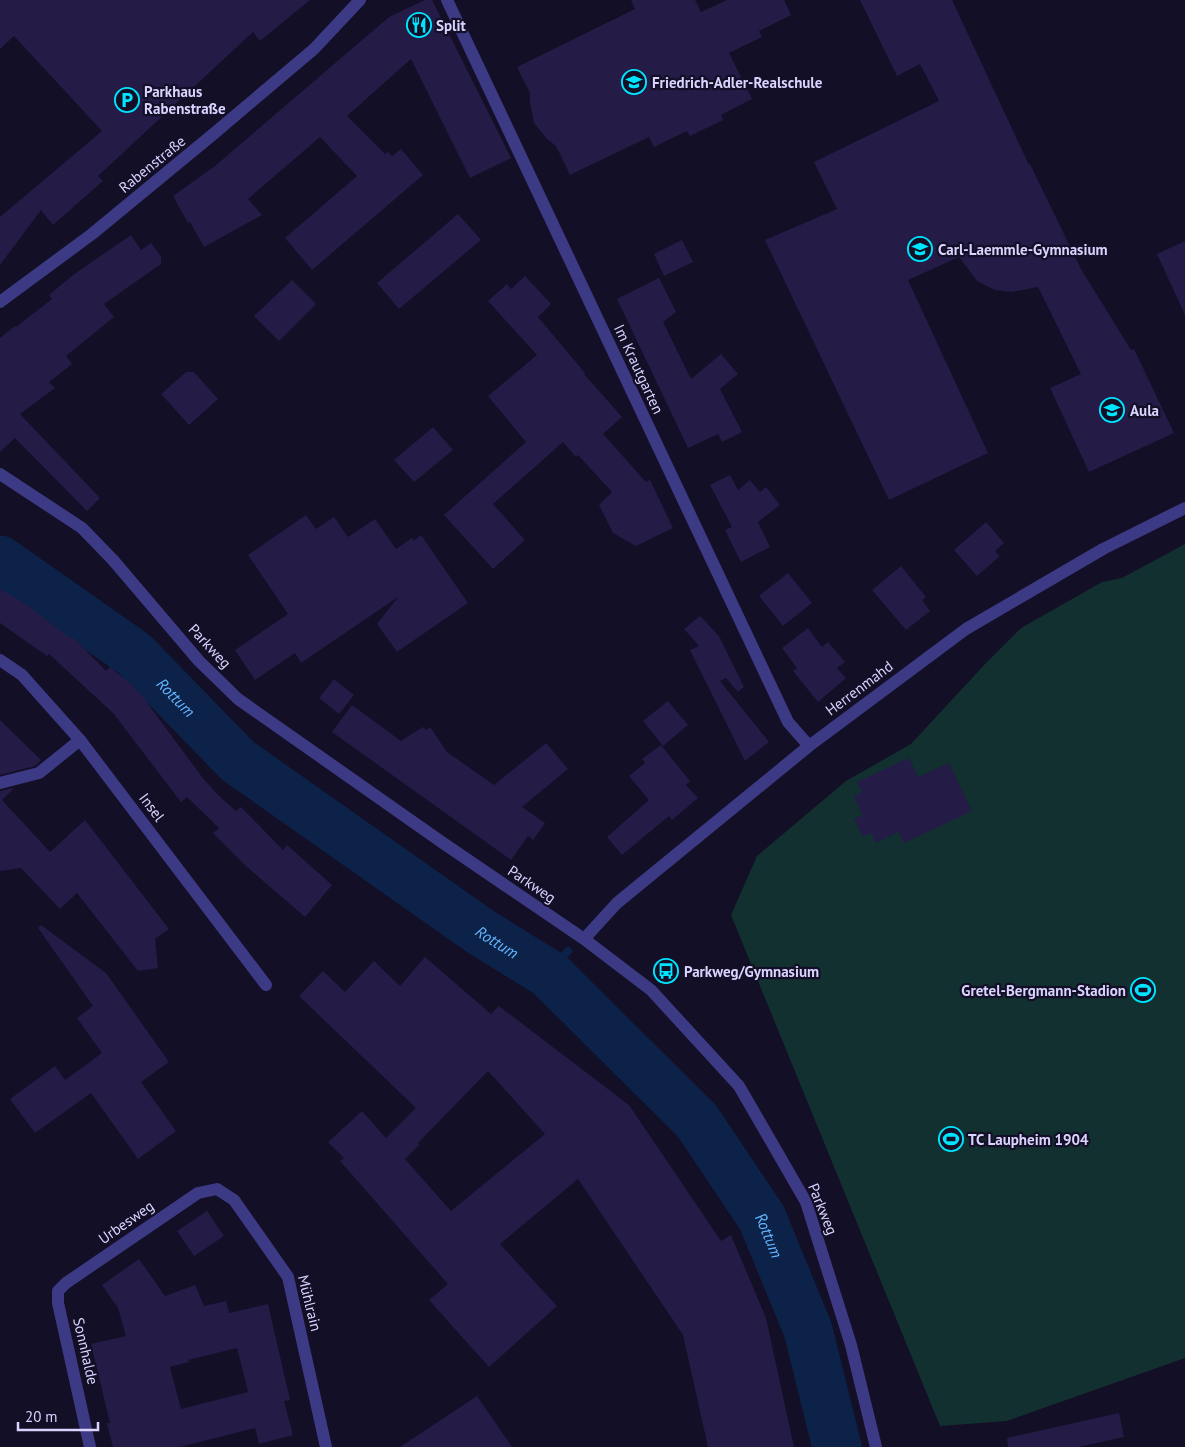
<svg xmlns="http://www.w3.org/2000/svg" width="1185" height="1447" viewBox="0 0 1185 1447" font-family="'PT Sans',sans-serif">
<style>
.green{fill:#12302f}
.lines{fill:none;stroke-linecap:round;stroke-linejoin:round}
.stream{stroke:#0c2248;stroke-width:8}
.river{stroke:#0c2248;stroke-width:49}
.building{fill:#241b47;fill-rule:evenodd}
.minor{stroke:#3d3a85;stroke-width:12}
.labels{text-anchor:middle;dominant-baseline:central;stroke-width:4.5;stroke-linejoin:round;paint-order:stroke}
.poi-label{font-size:15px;font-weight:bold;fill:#d9d4ff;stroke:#130f26;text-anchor:start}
.street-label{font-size:15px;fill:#d9d4ff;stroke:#130f26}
.water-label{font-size:16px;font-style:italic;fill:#62b6ff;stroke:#130f26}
</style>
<rect width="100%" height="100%" fill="#130f26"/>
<path class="green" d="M 1185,544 L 1185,1358 L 1007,1421 L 940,1426 L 731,915 L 757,856 L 846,781 L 911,744 L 986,663 L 1021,628 L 1102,582 L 1122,578 Z"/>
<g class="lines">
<path class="stream" d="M 549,974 L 568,951"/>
<path class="river" id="s1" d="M 0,560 L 134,654 L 238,761 L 481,932 L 549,974 L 697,1121 L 762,1218 L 808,1330 L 837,1447"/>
</g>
<path class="building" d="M 0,0 L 310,0 L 260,41 L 253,32 L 98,176 L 103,181 L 53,225 L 41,210 L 0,265 L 0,217 L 102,131 L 14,36 L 0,49 Z
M 425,0 L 432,0 L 511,158 L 470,178 L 411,59 L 347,116 L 385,154 L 388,152 L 392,156 L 401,149 L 423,175 L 312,270 L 285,238 L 357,176 L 320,137 L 248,199 L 262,215 L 204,247 L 190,222 L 188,223 L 173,196 L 215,166 L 389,17 Z
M 631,0 L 695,0 L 701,12 L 727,0 L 784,0 L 791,15 L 759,31 L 762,37 L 729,53 L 752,99 L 721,115 L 723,120 L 690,136 L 687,131 L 654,147 L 649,137 L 570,175 L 556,146 L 547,139 L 534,123 L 530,103 L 530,93 L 517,67 L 635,9 Z
M 860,0 L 952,0 L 1029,165 L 1030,164 L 1081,269 L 1131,350 L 1134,349 L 1174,433 L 1089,472 L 1050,388 L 1081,374 L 1038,287 L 1012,292 L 995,290 L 977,281 L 959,257 L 908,280 L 988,453 L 889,500 L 765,240 L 837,209 L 814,162 L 939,101 L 920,64 L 897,76 Z
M 458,214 L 481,240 L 399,309 L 377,283 Z
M 131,235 L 141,250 L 151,243 L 161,256 L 161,264 L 104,304 L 114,317 L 66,356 L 72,364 L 49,382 L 55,388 L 20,414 L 100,498 L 87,511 L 15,438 L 0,452 L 0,338 L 15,326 L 16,327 L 52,299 L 49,295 L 73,275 Z
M 682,240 L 693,262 L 664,276 L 654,254 Z
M 1185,241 L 1185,315 L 1157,254 Z
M 525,276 L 551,304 L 538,317 L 585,373 L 584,374 L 622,417 L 603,434 L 646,482 L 650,480 L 673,528 L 636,546 L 613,533 L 599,505 L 612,492 L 578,455 L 576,457 L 563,442 L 493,504 L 525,540 L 493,569 L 444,515 L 526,442 L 488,396 L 537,355 L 488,301 L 507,284 L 511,289 Z
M 659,278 L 676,312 L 663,322 L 691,379 L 721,354 L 738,374 L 720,389 L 742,432 L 722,442 L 718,434 L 688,448 L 617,299 Z
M 292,280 L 316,304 L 279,341 L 254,316 Z
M 186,372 L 194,372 L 218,399 L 189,425 L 161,394 Z
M 433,427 L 453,450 L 414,482 L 394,460 Z
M 730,475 L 738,490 L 750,480 L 760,492 L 766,487 L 780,505 L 758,522 L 770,547 L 741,562 L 725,530 L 732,527 L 710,485 Z
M 306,515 L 316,529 L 334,517 L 348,537 L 375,519 L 396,549 L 412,538 L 414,541 L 421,535 L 468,603 L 397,652 L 377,624 L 398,597 L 301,663 L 295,653 L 255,680 L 235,650 L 288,614 L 248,555 Z
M 986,522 L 1004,543 L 995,551 L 1000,556 L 977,576 L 954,550 Z
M 901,566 L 926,597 L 922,600 L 930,611 L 906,630 L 872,590 Z
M 788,573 L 812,603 L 783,626 L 759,596 Z
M 0,589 L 27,605 L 71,639 L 73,637 L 106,671 L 110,667 L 132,685 L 143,697 L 202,777 L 217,794 L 236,811 L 241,807 L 283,850 L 287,845 L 332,885 L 305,917 L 247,867 L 213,833 L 219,828 L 187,797 L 181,802 L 113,713 L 49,654 L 47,656 L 0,623 Z
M 700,616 L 719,636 L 744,687 L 738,692 L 726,678 L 720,681 L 769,742 L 745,761 L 690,650 L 699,646 L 684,629 Z
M 808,628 L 822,647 L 828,642 L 845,662 L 837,668 L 846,678 L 818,702 L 793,671 L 797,668 L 782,648 Z
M 334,679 L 354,695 L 339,714 L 319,698 Z
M 668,701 L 688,725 L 663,746 L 643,721 Z
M 352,705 L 401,741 L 423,727 L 426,730 L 430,727 L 447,752 L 494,785 L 546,743 L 568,769 L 522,807 L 545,823 L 533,840 L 528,836 L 511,860 L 332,732 Z
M 0,720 L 41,760 L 35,766 L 0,775 Z
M 661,745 L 690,781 L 686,785 L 698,798 L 672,820 L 669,816 L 622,855 L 607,837 L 649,800 L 629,776 L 645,763 L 642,759 Z
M 909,758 L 918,777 L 949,763 L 972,811 L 904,843 L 898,832 L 876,843 L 871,833 L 863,837 L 854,819 L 862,815 L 854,796 L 862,792 L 857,782 Z
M 14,788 L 2,800 L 50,852 L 85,820 L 169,929 L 155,939 L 158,968 L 138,971 L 77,893 L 60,909 L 21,868 L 0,871 L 0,791 Z
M 41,925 L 106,973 L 169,1062 L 141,1082 L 176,1131 L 138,1159 L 91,1093 L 35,1133 L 10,1099 L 55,1066 L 65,1080 L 102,1053 L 77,1018 L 93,1006 L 38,928 Z
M 425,957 L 491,1014 L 499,1006 L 629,1105 L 721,1241 L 731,1235 L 766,1318 L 794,1447 L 708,1447 L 683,1335 L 578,1179 L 500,1244 L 557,1306 L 489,1367 L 429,1300 L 448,1284 L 340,1161 L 344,1158 L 328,1142 L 362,1111 L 386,1138 L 416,1108 L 299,996 L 323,971 L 345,992 L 374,961 L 400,986 ZM 488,1071 L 545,1134 L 451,1211 L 405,1159 L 419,1145 L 418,1143 Z
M 207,1211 L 224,1236 L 194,1256 L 177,1231 Z
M 139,1259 L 165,1296 L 195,1285 L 204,1306 L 226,1301 L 229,1313 L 268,1304 L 290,1400 L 284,1401 L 293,1435 L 259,1444 L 255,1428 L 180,1447 L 113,1447 L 107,1423 L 110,1423 L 91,1344 L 126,1336 L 118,1308 L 102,1285 ZM 237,1348 L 248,1392 L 181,1409 L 170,1367 L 189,1362 L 188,1360 Z
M 477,1396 L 512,1447 L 400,1447 Z
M 1119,1413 L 1124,1437 L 1078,1447 L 1008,1447 L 1007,1438 Z"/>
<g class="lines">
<path class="minor" d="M 447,0 L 788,722 L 809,746
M 0,302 L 92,234 L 211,136 L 314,49 L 360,0
M 0,474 L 82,528 L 113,560 L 199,661 L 238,699 L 443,843 L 584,939 L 651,990 L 739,1086 L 806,1202 L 851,1345 L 876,1447
M 0,660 L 22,675 L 80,740 L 266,985
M 0,783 L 39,773 L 80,740
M 584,939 L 617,903 L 809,746 L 966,629 L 1103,549 L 1185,508
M 90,1447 L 58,1303 L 58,1291 L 66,1283 L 198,1193 L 217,1189 L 234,1200 L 288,1277 L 326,1447"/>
</g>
<defs>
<symbol id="restaurant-ring" viewBox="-11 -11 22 22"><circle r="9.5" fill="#130f26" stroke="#00e5ff" stroke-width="1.5"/><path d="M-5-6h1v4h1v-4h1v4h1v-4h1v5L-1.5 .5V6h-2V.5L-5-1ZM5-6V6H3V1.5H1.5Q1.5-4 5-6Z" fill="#00e5ff"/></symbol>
<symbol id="school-ring" viewBox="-11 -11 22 22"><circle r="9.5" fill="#130f26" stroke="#00e5ff" stroke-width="1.5"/><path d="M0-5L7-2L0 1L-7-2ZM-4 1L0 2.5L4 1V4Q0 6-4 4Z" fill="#00e5ff"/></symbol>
<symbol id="parking-ring" viewBox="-11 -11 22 22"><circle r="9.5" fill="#130f26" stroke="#00e5ff" stroke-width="1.5"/><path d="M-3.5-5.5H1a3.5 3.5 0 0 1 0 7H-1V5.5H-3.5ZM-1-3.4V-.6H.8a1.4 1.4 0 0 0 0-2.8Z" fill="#00e5ff"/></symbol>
<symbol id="bus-ring" viewBox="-11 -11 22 22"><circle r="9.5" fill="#130f26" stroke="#00e5ff" stroke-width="1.5"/><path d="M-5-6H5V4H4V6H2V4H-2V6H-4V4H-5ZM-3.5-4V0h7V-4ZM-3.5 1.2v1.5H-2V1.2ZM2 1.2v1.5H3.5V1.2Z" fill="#00e5ff"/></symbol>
<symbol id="stadium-ring" viewBox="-11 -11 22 22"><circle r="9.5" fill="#130f26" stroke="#00e5ff" stroke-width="1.5"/><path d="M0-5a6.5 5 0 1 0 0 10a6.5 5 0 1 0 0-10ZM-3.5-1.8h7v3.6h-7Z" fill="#00e5ff"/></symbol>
</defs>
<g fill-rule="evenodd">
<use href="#restaurant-ring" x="405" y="11" width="28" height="28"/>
<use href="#school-ring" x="620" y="68" width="28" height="28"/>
<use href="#parking-ring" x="113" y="86" width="28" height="28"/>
<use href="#school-ring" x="906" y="235" width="28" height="28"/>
<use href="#school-ring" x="1098" y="396" width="28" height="28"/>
<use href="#bus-ring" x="652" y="957" width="28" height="28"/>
<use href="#stadium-ring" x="1129" y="976" width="28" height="28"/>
<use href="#stadium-ring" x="937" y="1125" width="28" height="28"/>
</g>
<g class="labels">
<g class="poi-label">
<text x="436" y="25">Split</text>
<text x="652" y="82">Friedrich-Adler-Realschule</text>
<text x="144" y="91">Parkhaus<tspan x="144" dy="17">Rabenstraße</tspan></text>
<text x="938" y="249">Carl-Laemmle-Gymnasium</text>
<text x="1130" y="410">Aula</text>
<text x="684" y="971">Parkweg/Gymnasium</text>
<text x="1126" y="990" text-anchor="end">Gretel-Bergmann-Stadion</text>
<text x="968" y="1139">TC Laupheim 1904</text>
</g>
<g class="street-label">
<text transform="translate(152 164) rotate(-39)">Rabenstraße</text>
<text transform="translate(639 369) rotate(65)">Im Krautgarten</text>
<text transform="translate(210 646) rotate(47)">Parkweg</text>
<text transform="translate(859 688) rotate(-37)">Herrenmahd</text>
<text transform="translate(152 807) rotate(53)">Insel</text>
<text transform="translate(532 884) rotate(34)">Parkweg</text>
<text transform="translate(823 1209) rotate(68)">Parkweg</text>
<text transform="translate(126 1222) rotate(-35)">Urbesweg</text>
<text transform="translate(310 1303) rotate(76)">Mühlrain</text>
<text transform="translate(86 1351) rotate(77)">Sonnhalde</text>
</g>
<g class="water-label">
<text stroke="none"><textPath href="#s1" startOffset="224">Rottum</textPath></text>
<text stroke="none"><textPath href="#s1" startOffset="629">Rottum</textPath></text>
<text stroke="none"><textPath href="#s1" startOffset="1034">Rottum</textPath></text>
</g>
</g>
<path d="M18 1422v8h80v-8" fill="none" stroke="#d9d4ff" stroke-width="2.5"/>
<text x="25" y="1422" font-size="15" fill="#d9d4ff" stroke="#130f26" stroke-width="4" paint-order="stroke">20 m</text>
</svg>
